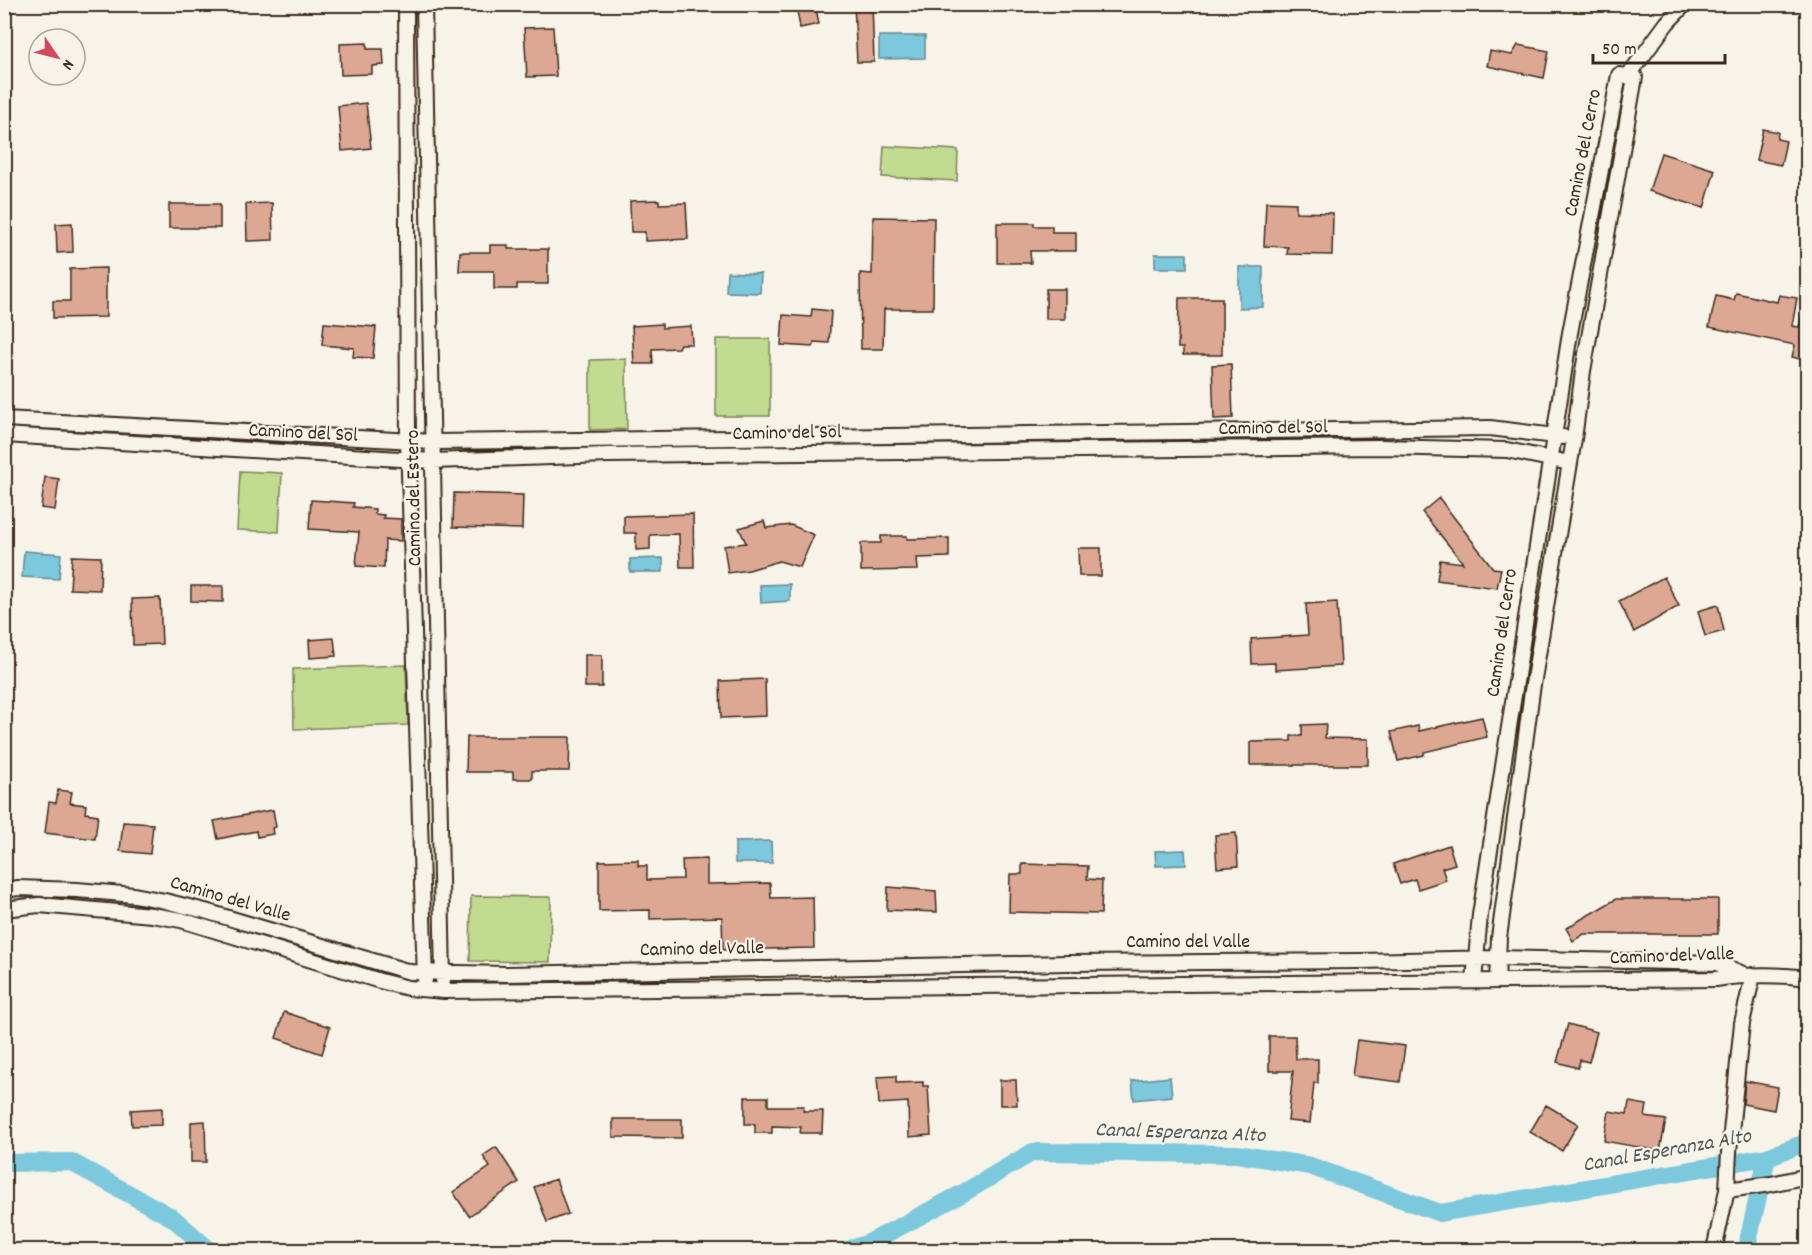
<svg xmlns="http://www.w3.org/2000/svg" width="1812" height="1255" viewBox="0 0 1812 1255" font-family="Dekko,sans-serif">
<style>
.green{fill:#c1db91;stroke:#7e8258;stroke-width:1.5}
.water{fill:#7cc8dc;stroke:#628990;stroke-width:1.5}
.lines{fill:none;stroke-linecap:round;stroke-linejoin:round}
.canal{stroke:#7cc8dc;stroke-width:18}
.building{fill:#dda893;stroke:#3b2a1e;stroke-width:1.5}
.street-casing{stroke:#3b2a1e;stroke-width:18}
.street{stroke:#f7f3e8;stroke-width:14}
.labels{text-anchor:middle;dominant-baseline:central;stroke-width:4.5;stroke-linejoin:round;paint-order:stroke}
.street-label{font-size:20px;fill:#3b2a1e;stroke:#f7f3e8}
.water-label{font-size:21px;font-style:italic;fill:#4e5957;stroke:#f7f3e8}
</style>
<rect width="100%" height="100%" fill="#f7f3e8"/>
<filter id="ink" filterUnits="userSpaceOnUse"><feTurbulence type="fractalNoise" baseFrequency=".0167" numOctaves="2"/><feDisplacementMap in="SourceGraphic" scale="12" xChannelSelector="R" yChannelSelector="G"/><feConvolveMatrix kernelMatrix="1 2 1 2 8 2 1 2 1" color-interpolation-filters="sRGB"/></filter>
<g filter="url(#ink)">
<path class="green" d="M 884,146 L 958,150 L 957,181 L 882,177 Z
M 716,339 L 770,339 L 770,416 L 716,416 Z
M 626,359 L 627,429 L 590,430 L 590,360 Z
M 240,471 L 282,473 L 279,532 L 237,530 Z
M 406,665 L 408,725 L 294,729 L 293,669 Z
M 471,896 L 551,897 L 550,962 L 470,961 Z"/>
<path class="water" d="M 879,36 L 925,36 L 925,58 L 879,59 Z
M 1155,254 L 1187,254 L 1187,268 L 1155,268 Z
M 1239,267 L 1263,267 L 1263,307 L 1239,308 Z
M 727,272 L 761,274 L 760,293 L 726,292 Z
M 24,551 L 61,554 L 59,579 L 22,577 Z
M 663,558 L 663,572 L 630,572 L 630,559 Z
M 790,584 L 790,601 L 761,603 L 760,585 Z
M 771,841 L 772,863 L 735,863 L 735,842 Z
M 1185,850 L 1186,865 L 1156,866 L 1155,851 Z
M 1170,1077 L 1172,1096 L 1134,1100 L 1132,1081 Z"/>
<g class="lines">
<path class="canal" d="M 4,1163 L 71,1162 L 173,1218 L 209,1250
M 847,1250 L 869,1243 L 965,1192 L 1033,1152 L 1237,1154 L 1310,1166 L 1440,1213 L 1767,1157 L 1808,1142
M 1746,1250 L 1767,1157"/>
</g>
<path class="building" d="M 796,4 L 815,4 L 819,24 L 800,28 Z
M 854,4 L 872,4 L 874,62 L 857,62 Z
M 553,27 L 556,76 L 527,77 L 524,28 Z
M 367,43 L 367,49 L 383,49 L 384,65 L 372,66 L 372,74 L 341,75 L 340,44 Z
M 1518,45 L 1549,51 L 1544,78 L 1487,66 L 1490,51 L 1512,55 Z
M 366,103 L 371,148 L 342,151 L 338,106 Z
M 1763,129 L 1778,132 L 1777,139 L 1786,141 L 1781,165 L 1756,160 Z
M 1661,153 L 1715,170 L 1704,208 L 1649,191 Z
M 659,200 L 659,204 L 686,203 L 688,239 L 645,241 L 645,232 L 631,232 L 630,201 Z
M 1266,202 L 1296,203 L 1296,212 L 1333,213 L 1332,255 L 1287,254 L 1288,247 L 1264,246 Z
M 272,203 L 273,240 L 247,241 L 246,204 Z
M 169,204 L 220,204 L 220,228 L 169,228 Z
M 873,217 L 934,218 L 933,309 L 884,309 L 883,349 L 861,349 L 860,273 L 872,274 Z
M 72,223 L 73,252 L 57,253 L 56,224 Z
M 997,223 L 1034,223 L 1034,226 L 1052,226 L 1052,232 L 1076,232 L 1076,251 L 1030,251 L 1031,263 L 997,263 Z
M 490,245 L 508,245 L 508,249 L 548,249 L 548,284 L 517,284 L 517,289 L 494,289 L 494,271 L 459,271 L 460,252 L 490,252 Z
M 106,268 L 106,317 L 53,318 L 53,301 L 70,301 L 70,269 Z
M 1046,289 L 1065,289 L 1065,319 L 1046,319 Z
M 1736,293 L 1777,302 L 1779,295 L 1797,298 L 1792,326 L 1799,327 L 1802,316 L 1808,317 L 1808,361 L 1792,357 L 1795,345 L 1709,327 L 1716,296 L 1734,300 Z
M 1179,298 L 1222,298 L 1222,355 L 1183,355 L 1183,348 L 1178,348 Z
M 812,309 L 831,311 L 829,343 L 814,342 L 813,347 L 781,345 L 783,315 L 811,317 Z
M 324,323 L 376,327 L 373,358 L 353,357 L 354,348 L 322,345 Z
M 662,324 L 662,328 L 691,326 L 692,344 L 680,344 L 678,348 L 652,349 L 653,364 L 634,364 L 632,326 Z
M 1231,364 L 1233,418 L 1214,419 L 1212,365 Z
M 45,477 L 59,479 L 55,510 L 41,508 Z
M 454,493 L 523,495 L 522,529 L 453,527 Z
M 1439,498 L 1493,568 L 1501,569 L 1497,588 L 1437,580 L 1440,560 L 1463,563 L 1422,512 Z
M 311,500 L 354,503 L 353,507 L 375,509 L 375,514 L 384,515 L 383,518 L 401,519 L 401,541 L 385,540 L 384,568 L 356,566 L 359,532 L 309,529 Z
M 693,514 L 694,567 L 680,567 L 679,534 L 650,535 L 650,549 L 636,550 L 636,533 L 624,533 L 624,516 Z
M 764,521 L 766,528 L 791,525 L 814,535 L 800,567 L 779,561 L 749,570 L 728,573 L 724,546 L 746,543 L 739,528 Z
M 881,536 L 907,536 L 907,539 L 949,538 L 949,557 L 917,558 L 918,570 L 861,571 L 861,543 L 881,543 Z
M 1078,548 L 1101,548 L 1101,576 L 1079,576 Z
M 72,556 L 101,557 L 100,590 L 70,589 Z
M 1664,577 L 1679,606 L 1634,632 L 1619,601 Z
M 191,586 L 223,586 L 223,602 L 191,601 Z
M 160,598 L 162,644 L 133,645 L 132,599 Z
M 1337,602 L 1341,666 L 1275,670 L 1275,663 L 1252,664 L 1251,639 L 1308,635 L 1306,604 Z
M 1718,605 L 1724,631 L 1705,636 L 1698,611 Z
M 334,638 L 336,656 L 310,658 L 309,640 Z
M 585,655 L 602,655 L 602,687 L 585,687 Z
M 765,679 L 766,716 L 721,718 L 720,681 Z
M 1482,717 L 1487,737 L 1424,752 L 1424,755 L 1398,761 L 1391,732 L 1418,726 L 1419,731 Z
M 1326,724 L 1325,738 L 1368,739 L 1368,765 L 1250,765 L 1250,742 L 1291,741 L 1291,736 L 1302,736 L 1302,725 Z
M 467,737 L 570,737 L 569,771 L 532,771 L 532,779 L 513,779 L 513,772 L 466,772 Z
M 58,790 L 72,792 L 70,803 L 86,805 L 85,813 L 98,815 L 95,839 L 45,833 L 49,802 L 56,803 Z
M 273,810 L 276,827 L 272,828 L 273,834 L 257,837 L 256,831 L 218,839 L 214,821 Z
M 123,822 L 153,824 L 150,854 L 120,851 Z
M 1236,833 L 1238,866 L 1217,868 L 1215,835 Z
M 1449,845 L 1455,864 L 1442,868 L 1446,880 L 1418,889 L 1415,879 L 1400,884 L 1393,864 Z
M 707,859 L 707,884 L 770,883 L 771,898 L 813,897 L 814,948 L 723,950 L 722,917 L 650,919 L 650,910 L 599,911 L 599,861 L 638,860 L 638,866 L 647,866 L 647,880 L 683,879 L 682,860 Z
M 1022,864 L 1088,866 L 1087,879 L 1102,880 L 1101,914 L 1009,912 L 1010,874 L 1022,874 Z
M 888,887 L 936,891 L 937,912 L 887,910 Z
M 1616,899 L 1718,899 L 1718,934 L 1584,934 L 1573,941 L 1566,928 Z
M 284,1012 L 330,1027 L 322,1054 L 276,1038 Z
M 1568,1024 L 1597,1032 L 1589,1062 L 1580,1060 L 1578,1068 L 1557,1062 Z
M 1269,1036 L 1295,1036 L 1296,1059 L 1318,1059 L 1318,1083 L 1314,1083 L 1310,1123 L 1288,1121 L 1293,1071 L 1269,1071 Z
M 1357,1040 L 1405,1046 L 1400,1082 L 1352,1076 Z
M 896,1076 L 896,1083 L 923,1082 L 923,1086 L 928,1086 L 931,1135 L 909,1137 L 908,1102 L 879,1104 L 877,1077 Z
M 1000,1080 L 1016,1080 L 1017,1105 L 1000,1105 Z
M 1745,1081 L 1778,1087 L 1774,1110 L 1743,1104 Z
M 745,1097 L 768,1097 L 768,1106 L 804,1106 L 803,1111 L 823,1111 L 822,1133 L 800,1133 L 801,1127 L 772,1126 L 772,1133 L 755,1133 L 755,1124 L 745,1124 Z
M 1629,1102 L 1647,1105 L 1645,1117 L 1666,1120 L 1660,1151 L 1604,1141 L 1609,1111 L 1627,1114 Z
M 1546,1105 L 1578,1124 L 1562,1151 L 1530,1132 Z
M 162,1108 L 162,1125 L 132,1126 L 131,1110 Z
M 613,1119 L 682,1119 L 682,1138 L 613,1137 Z
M 205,1121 L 206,1162 L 191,1162 L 191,1122 Z
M 496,1147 L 519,1182 L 469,1216 L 453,1192 L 490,1167 L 483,1156 Z
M 556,1179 L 568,1214 L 547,1222 L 534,1187 Z"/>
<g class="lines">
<defs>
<path id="street" d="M 406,4 L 408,441 L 425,980
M 424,4 L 443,980
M 1628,76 L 1667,23 L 1685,4
M 4,419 L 433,442 L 1490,428 L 1563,437
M 4,435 L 433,461 L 608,455 L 1380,447 L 1507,450 L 1570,463
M 4,890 L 18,888 L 77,890 L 134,895 L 165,901 L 205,911 L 410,972 L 507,974 L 1068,963 L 1360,961 L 1497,958 L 1717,963 L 1743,974
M 4,909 L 39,905 L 152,915 L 181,920 L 380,981 L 408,988 L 444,991 L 1716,979 C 1747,974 1776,974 1808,978
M 1474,981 L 1480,915 L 1570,333 L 1619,75 L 1635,77 L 1583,371 L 1574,439 L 1532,691 L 1499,938 L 1497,981
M 1727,1190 L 1771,1184 L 1808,1176
M 1714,1250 L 1727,1190 L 1729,1152 L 1742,1023 L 1753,975"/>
</defs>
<use href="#street" class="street-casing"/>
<use href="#street" class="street"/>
</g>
</g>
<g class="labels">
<g class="street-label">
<text transform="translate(1584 153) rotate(-79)">Camino del Cerro</text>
<text transform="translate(1273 429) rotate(-1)">Camino del Sol</text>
<text transform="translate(303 434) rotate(3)">Camino del Sol</text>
<text transform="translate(787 434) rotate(-1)">Camino del Sol</text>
<text transform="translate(415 498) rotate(-91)">Camino del Estero</text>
<text transform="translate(1503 633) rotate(-82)">Camino del Cerro</text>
<text transform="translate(230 900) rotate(16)">Camino del Valle</text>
<text x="1188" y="943">Camino del Valle</text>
<text transform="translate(702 950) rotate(-1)">Camino del Valle</text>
<text transform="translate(1672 957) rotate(-2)">Camino del Valle</text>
</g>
<g class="water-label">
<text transform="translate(1180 1134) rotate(2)">Canal Esperanza Alto</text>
<text transform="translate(1667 1152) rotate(-10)">Canal Esperanza Alto</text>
</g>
</g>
<rect width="1812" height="1255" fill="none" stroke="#f7f3e8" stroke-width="24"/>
<rect x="12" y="12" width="1788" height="1231" fill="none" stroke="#3b2a1e" stroke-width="2" filter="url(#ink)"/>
<g transform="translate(57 57) rotate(125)"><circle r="28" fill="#f7f3e8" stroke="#aca397" stroke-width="1.5"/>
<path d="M0-4.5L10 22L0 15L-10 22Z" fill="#d1495b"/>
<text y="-9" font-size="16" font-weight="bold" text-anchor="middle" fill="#3b2a1e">N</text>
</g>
<path d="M1593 54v9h132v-9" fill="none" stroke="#3b2a1e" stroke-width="3"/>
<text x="1602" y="54" font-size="18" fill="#3b2a1e" stroke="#f7f3e8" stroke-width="4.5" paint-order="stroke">50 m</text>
</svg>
